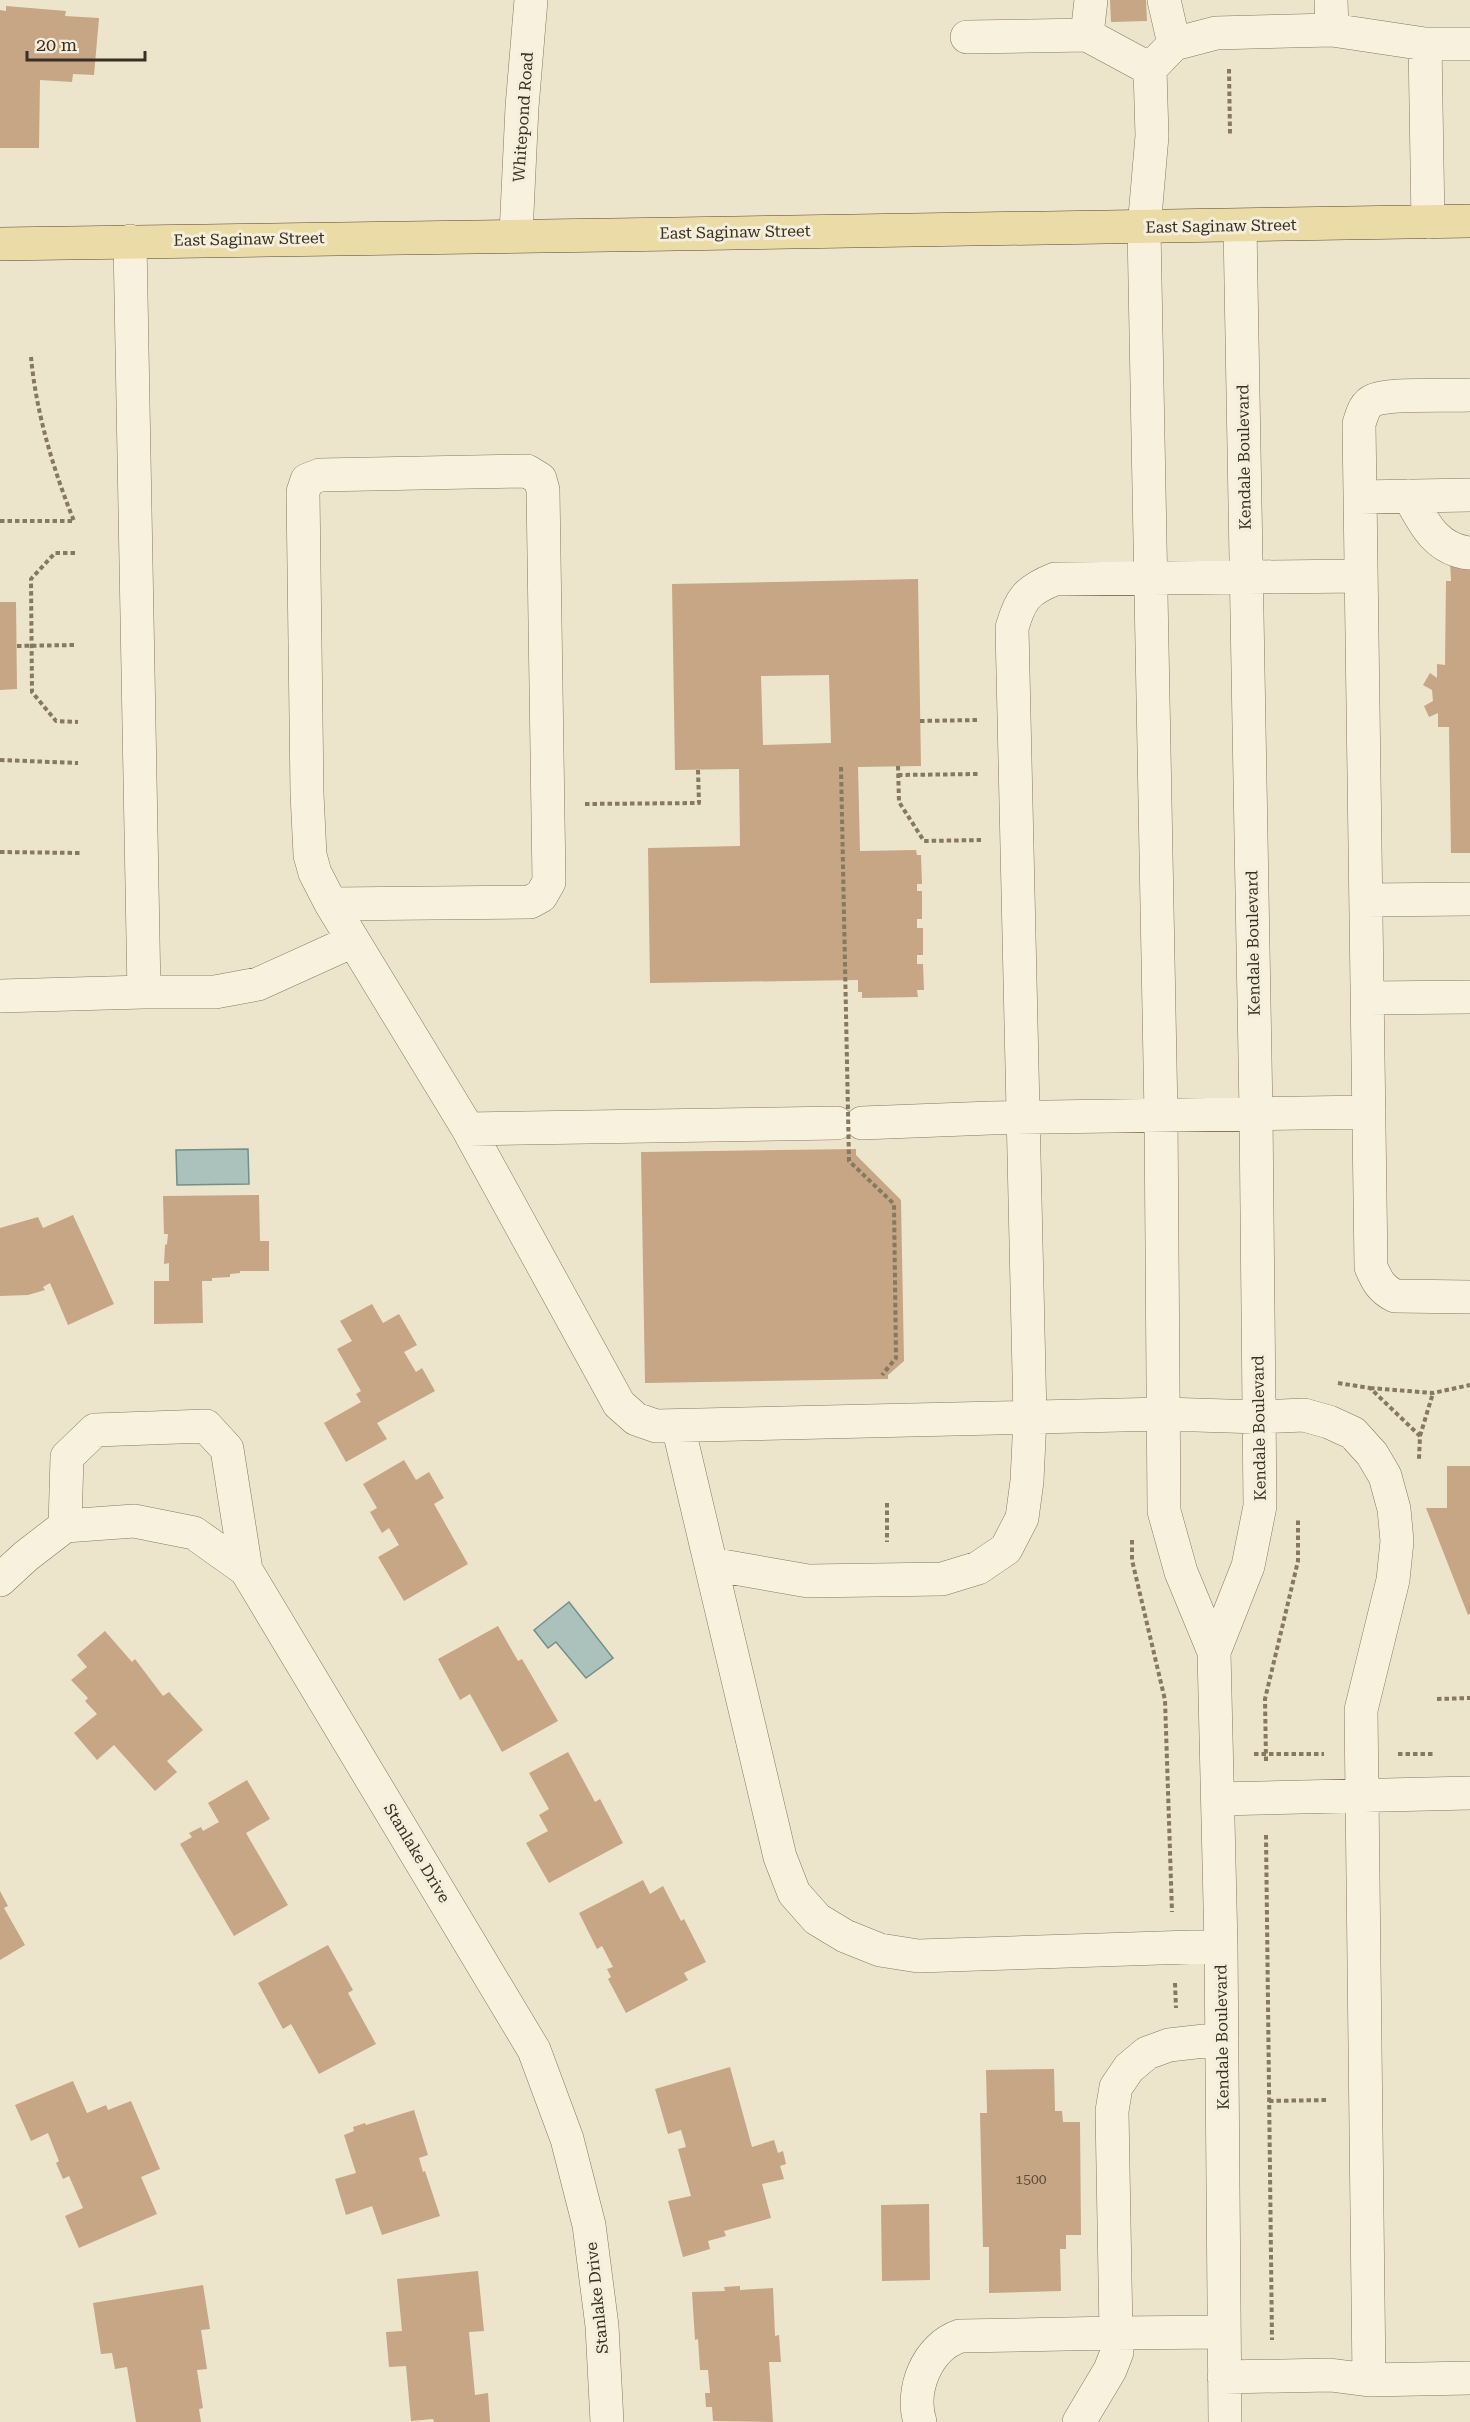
<svg xmlns="http://www.w3.org/2000/svg" width="1470" height="2422" viewBox="0 0 1470 2422" font-family="'Roboto Serif',serif">
<style>
.water{fill:#abc1bc;stroke:#728f8a;stroke-width:1.5}
.building{fill:#c6a684;fill-rule:evenodd}
.lines{fill:none;stroke-linecap:round;stroke-linejoin:round}
.minor-casing{stroke:#877860;stroke-width:34}
.major-casing{stroke:#564734;stroke-width:34}
.path{stroke:#877860;stroke-width:4;stroke-dasharray:4.5 3;stroke-linecap:butt}
.minor{stroke:#f7f1de;stroke-width:33}
.major{stroke:#eadba7;stroke-width:33}
.path-bridge{stroke:#877860;stroke-width:4;stroke-dasharray:4.5 3;stroke-linecap:butt}
.labels{text-anchor:middle;dominant-baseline:central;stroke-width:6;stroke-linejoin:round;paint-order:stroke}
.number-label{font-size:14px;fill:#5c4d3a}
.street-label{font-size:16px;fill:#392f22;stroke:#f4eeda}
</style>
<rect width="100%" height="100%" fill="#ece5cb"/>
<path class="water" d="M 248,1149 L 249,1184 L 177,1185 L 176,1150 Z
M 569,1602 L 613,1658 L 586,1678 L 556,1642 L 548,1648 L 534,1630 Z"/>
<path class="building" d="M 1110,0 L 1146,0 L 1147,21 L 1111,22 Z
M 6,6 L 66,11 L 65,16 L 99,18 L 94,75 L 73,74 L 72,82 L 40,80 L 39,148 L 0,148 L 0,10 L 6,11 Z
M 1450,560 L 1470,560 L 1470,853 L 1451,853 L 1449,727 L 1438,727 L 1438,713 L 1429,717 L 1424,706 L 1433,701 L 1432,690 L 1423,685 L 1430,673 L 1437,678 L 1437,664 L 1445,665 L 1446,581 L 1451,581 Z
M 918,579 L 921,766 L 858,767 L 860,851 L 916,850 L 917,855 L 921,855 L 922,884 L 917,884 L 917,891 L 922,891 L 922,919 L 917,919 L 917,928 L 923,928 L 923,955 L 917,955 L 917,964 L 923,964 L 924,990 L 917,990 L 918,997 L 862,998 L 862,992 L 858,992 L 858,980 L 650,983 L 648,848 L 740,846 L 739,769 L 675,770 L 672,584 ZM 829,675 L 831,743 L 763,745 L 761,676 Z
M 0,602 L 16,602 L 17,689 L 0,690 Z
M 856,1149 L 856,1155 L 901,1200 L 904,1361 L 888,1375 L 888,1379 L 645,1383 L 641,1152 Z
M 259,1195 L 260,1241 L 269,1241 L 269,1271 L 240,1271 L 240,1273 L 230,1274 L 230,1277 L 212,1278 L 212,1281 L 202,1281 L 203,1323 L 154,1324 L 154,1281 L 169,1281 L 169,1263 L 164,1264 L 165,1245 L 167,1244 L 168,1234 L 164,1234 L 163,1196 Z
M 73,1215 L 114,1304 L 68,1325 L 50,1283 L 43,1287 L 45,1290 L 28,1295 L 0,1296 L 0,1228 L 38,1217 L 43,1228 Z
M 372,1304 L 383,1323 L 399,1314 L 417,1345 L 404,1352 L 416,1372 L 422,1368 L 435,1391 L 377,1423 L 387,1439 L 346,1462 L 324,1423 L 361,1402 L 356,1394 L 361,1391 L 337,1349 L 352,1341 L 340,1321 Z
M 404,1460 L 416,1480 L 429,1472 L 444,1498 L 434,1504 L 468,1564 L 404,1601 L 378,1557 L 399,1545 L 389,1528 L 382,1533 L 370,1512 L 377,1508 L 363,1484 Z
M 1447,1466 L 1470,1466 L 1470,1614 L 1468,1615 L 1426,1508 L 1447,1508 Z
M 498,1626 L 518,1661 L 522,1659 L 558,1721 L 502,1752 L 470,1694 L 460,1700 L 438,1659 Z
M 105,1631 L 132,1662 L 135,1659 L 163,1696 L 169,1692 L 203,1730 L 167,1761 L 177,1772 L 155,1791 L 114,1745 L 97,1760 L 74,1733 L 97,1714 L 85,1701 L 88,1698 L 71,1680 L 87,1667 L 77,1655 Z
M 568,1752 L 595,1802 L 600,1799 L 623,1843 L 549,1883 L 526,1843 L 548,1831 L 539,1815 L 549,1809 L 529,1773 Z
M 247,1780 L 270,1819 L 246,1833 L 288,1905 L 234,1936 L 180,1844 L 192,1837 L 189,1833 L 201,1827 L 203,1831 L 219,1822 L 208,1803 Z
M 643,1880 L 650,1894 L 663,1886 L 681,1921 L 684,1919 L 706,1962 L 684,1973 L 688,1980 L 626,2013 L 608,1979 L 611,1977 L 607,1969 L 613,1967 L 602,1946 L 597,1949 L 579,1913 Z
M 0,1891 L 8,1906 L 4,1908 L 25,1945 L 0,1960 Z
M 328,1945 L 353,1990 L 348,1993 L 376,2044 L 319,2074 L 291,2024 L 283,2029 L 258,1983 Z
M 730,2067 L 752,2147 L 774,2140 L 778,2153 L 783,2151 L 786,2164 L 780,2166 L 784,2179 L 762,2184 L 771,2218 L 724,2231 L 726,2236 L 708,2241 L 710,2249 L 683,2257 L 668,2201 L 691,2196 L 678,2149 L 686,2147 L 681,2130 L 668,2134 L 655,2089 Z
M 1054,2069 L 1055,2111 L 1062,2111 L 1063,2122 L 1080,2122 L 1081,2235 L 1066,2235 L 1066,2249 L 1060,2249 L 1061,2291 L 989,2293 L 989,2247 L 983,2247 L 980,2113 L 987,2113 L 986,2070 Z
M 73,2081 L 87,2113 L 106,2105 L 108,2110 L 131,2101 L 160,2169 L 141,2177 L 157,2214 L 79,2248 L 65,2216 L 83,2208 L 69,2176 L 63,2179 L 56,2163 L 59,2161 L 48,2133 L 31,2141 L 15,2105 Z
M 414,2110 L 428,2155 L 419,2158 L 423,2172 L 425,2171 L 440,2216 L 382,2235 L 372,2206 L 346,2215 L 335,2179 L 356,2173 L 344,2135 L 354,2131 L 353,2127 L 365,2123 L 366,2125 Z
M 929,2204 L 930,2280 L 882,2281 L 881,2205 Z
M 478,2271 L 484,2331 L 469,2332 L 475,2395 L 488,2393 L 490,2422 L 434,2422 L 433,2419 L 411,2421 L 406,2366 L 389,2367 L 386,2332 L 402,2331 L 397,2279 Z
M 203,2285 L 210,2329 L 201,2330 L 207,2369 L 197,2370 L 203,2408 L 199,2409 L 201,2422 L 136,2422 L 127,2367 L 115,2369 L 112,2353 L 101,2354 L 93,2303 Z
M 740,2286 L 740,2290 L 773,2288 L 775,2336 L 779,2335 L 781,2362 L 769,2362 L 773,2422 L 713,2421 L 712,2407 L 706,2407 L 705,2393 L 710,2393 L 708,2370 L 700,2370 L 698,2339 L 695,2340 L 692,2292 L 725,2291 L 724,2287 Z"/>
<g class="lines">
<defs>
<path id="minor" d="M 1164,0 L 1174,44
M 1332,30 L 1425,44 L 1470,44
M 1087,35 L 1091,0
M 967,37 L 1087,35 L 1150,69
M 1425,44 L 1428,222
M 516,234 L 522,107 L 531,0
M 1470,395 C 1449,396 1390,393 1374,400 C 1364,404 1362,415 1359,424 L 1371,1267 C 1377,1281 1381,1289 1395,1296 L 1470,1297
M 1409,496 C 1423,522 1436,550 1470,553
M 1360,497 L 1470,495
M 1366,900 L 1470,899
M 331,904 L 530,902 L 541,896 L 549,882 L 543,490 L 540,479 L 527,471 L 320,475 L 307,480 L 303,492 L 307,794 L 310,855 L 315,873 L 331,904 L 468,1129 L 619,1404 L 636,1419 L 656,1426 L 1164,1414 L 1259,1417 L 1304,1415 L 1329,1422 L 1353,1433 L 1372,1454 L 1385,1476 L 1394,1509 L 1397,1541 L 1393,1580 L 1361,1710 L 1369,2380
M 144,992 L 215,992 L 258,984 L 353,941
M 0,996 L 144,992 L 130,241
M 1368,998 L 1470,997
M 862,1123 L 991,1118 L 1369,1112
M 468,1129 L 837,1123
M 678,1426 L 780,1857 L 794,1893 L 817,1919 L 845,1936 L 880,1950 L 918,1956 L 1221,1946
M 65,1526 L 67,1457 L 95,1430 L 206,1426 L 227,1449 L 246,1570
M 711,1564 L 808,1581 L 942,1579 L 978,1568 L 1006,1549 L 1022,1518 L 1027,1481 L 1030,1418 L 1012,628 C 1020,599 1027,590 1055,579 L 1361,576
M 0,1580 L 26,1556 L 65,1526 L 134,1521 L 194,1533 L 246,1570 L 534,2050 L 567,2139 L 589,2225 L 602,2326 L 607,2422
M 1214,1652 L 1248,1566 L 1260,1506 L 1256,1113 L 1240,226
M 1218,1799 L 1470,1793
M 1222,2039 L 1169,2045 L 1147,2053 L 1129,2068 L 1116,2087 L 1112,2111 L 1116,2333 L 1224,2332
M 1224,2377 L 1330,2375 L 1369,2380 L 1470,2378
M 920,2422 C 910,2390 927,2347 960,2336 L 1116,2333 L 1117,2352 L 1110,2370 L 1079,2422
M 1225,2422 L 1221,1946 L 1214,1652 L 1181,1572 L 1164,1511 L 1161,1115 L 1144,228 L 1152,136 L 1150,69 L 1174,44 L 1216,33 L 1332,30 L 1331,0"/>
<path id="major" d="M 0,244 C 490,234 980,233 1470,221"/>
</defs>
<use href="#minor" class="minor-casing"/>
<use href="#major" class="major-casing"/>
<path class="path" d="M 1229,69 L 1230,134
M 0,521 L 74,521 C 53,469 36,412 31,357
M 75,553 L 55,553 L 31,579 L 32,692 L 56,721 L 78,722
M 17,646 L 76,645
M 920,721 L 978,720
M 0,760 L 78,763
M 898,766 L 899,802 L 924,841 L 981,840
M 898,775 L 979,774
M 585,804 L 699,803 L 698,770
M 0,852 L 80,853
M 1338,1383 L 1370,1388 L 1420,1436 L 1419,1459
M 1370,1388 L 1433,1393 L 1470,1385
M 1420,1436 L 1433,1393
M 887,1503 L 887,1542
M 1132,1540 L 1132,1560 L 1165,1700 L 1172,1912
M 1437,1699 L 1470,1698
M 1254,1754 L 1324,1754
M 1398,1754 L 1435,1754
M 1266,1761 L 1265,1699 L 1298,1561 L 1298,1518
M 1266,1835 L 1272,2340
M 1175,1983 L 1176,2008
M 1269,2101 L 1328,2100"/>
<use href="#minor" class="minor"/>
<use href="#major" class="major"/>
<path class="path-bridge" d="M 841,767 L 849,1161 L 894,1204 L 896,1358 L 882,1375"/>
</g>
<g class="labels">
<g class="number-label">
<text x="1031" y="2179">1500</text>
</g>
<g class="street-label">
<text transform="translate(523 117) rotate(-86)">Whitepond Road</text>
<text transform="translate(1221 226) rotate(-1)">East Saginaw Street</text>
<text transform="translate(735 232) rotate(-1)">East Saginaw Street</text>
<text transform="translate(249 239) rotate(-1)">East Saginaw Street</text>
<text transform="translate(1244 457) rotate(-91)">Kendale Boulevard</text>
<text transform="translate(1253 943) rotate(-91)">Kendale Boulevard</text>
<text transform="translate(1259 1428) rotate(-91)">Kendale Boulevard</text>
<text transform="translate(417 1853) rotate(59)">Stanlake Drive</text>
<text transform="translate(1222 2037) rotate(-91)">Kendale Boulevard</text>
<text transform="translate(597 2298) rotate(-96)">Stanlake Drive</text>
</g>
</g>
<path d="M27 51v9h118v-9" fill="none" stroke="#392f22" stroke-width="3"/>
<text x="36" y="51" font-size="18" fill="#392f22" stroke="#f4eeda" stroke-width="4.5" paint-order="stroke">20 m</text>
</svg>
